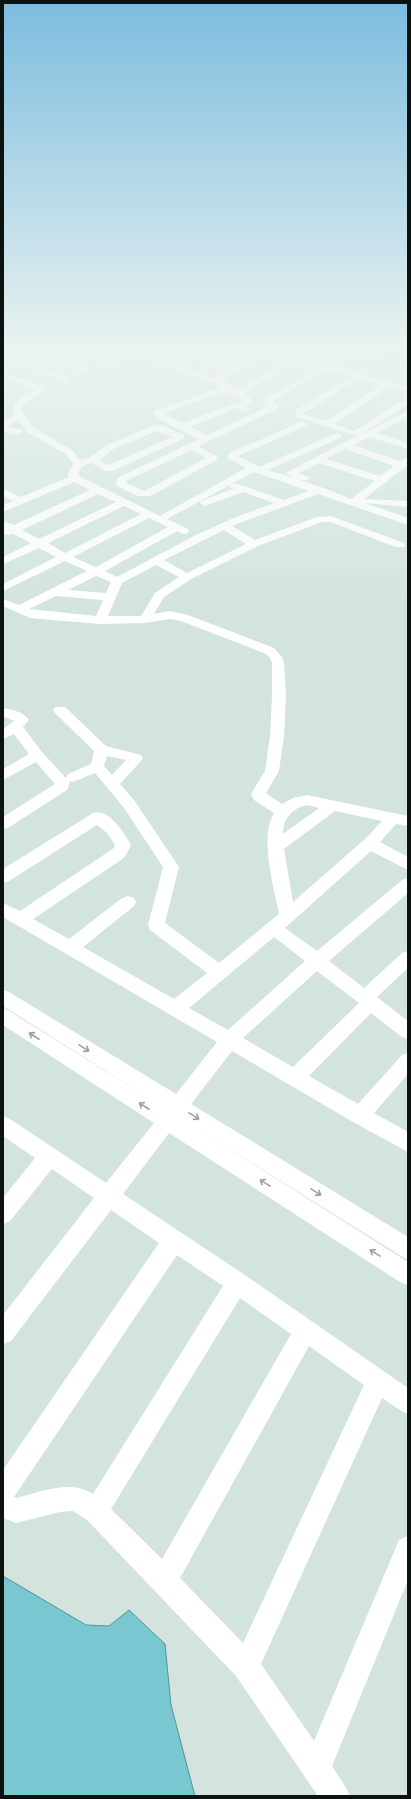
<svg xmlns="http://www.w3.org/2000/svg" width="411" height="1799" viewBox="0 0 411 1799" font-family="Manrope,sans-serif">
<style>
.water{fill:#78c7d1;stroke:#589197}
.lines{fill:none;stroke-linecap:round;stroke-linejoin:round}
.minor{fill:#fff;fill-rule:evenodd}
.oneway{stroke:#9ea09f}
</style>
<rect width="100%" height="100%" fill="#d2e4dd"/>
<path class="water" d="M 368,354 L 408,354 L 408,365 L 394,358 Z
M 3,1576 L 86,1625 L 109,1626 L 129,1610 L 165,1644 L 171,1705 L 195,1796 L 3,1796 Z"/>
<g class="lines">
<path class="minor" d="M 3,354 L 11,354 L 26,360 L 39,354 L 51,354 L 91,371 L 90,373 L 84,373 L 45,358 L 33,363 L 69,378 L 69,382 L 66,383 L 26,366 L 17,368 L 16,366 L 19,363 L 3,357 Z
M 86,354 L 98,354 L 115,363 L 111,365 L 108,365 Z
M 180,354 L 194,354 L 234,367 L 245,361 L 227,354 L 241,354 L 251,357 L 256,354 L 267,354 L 222,381 L 240,389 L 291,358 L 285,357 L 284,354 L 295,354 L 408,387 L 408,393 L 389,387 L 334,424 L 354,431 L 408,397 L 408,404 L 362,434 L 408,411 L 408,417 L 377,433 L 408,443 L 408,449 L 370,437 L 353,445 L 400,461 L 408,457 L 408,465 L 364,499 L 408,501 L 408,507 L 365,503 L 408,518 L 408,525 L 318,494 L 232,526 L 255,540 L 317,517 L 331,516 L 404,543 L 405,545 L 404,547 L 396,547 L 330,522 L 322,522 L 258,546 L 191,579 L 164,597 L 154,614 L 170,611 L 188,615 L 274,648 L 282,657 L 284,663 L 286,696 L 284,736 L 279,771 L 266,793 L 282,804 L 293,798 L 307,795 L 408,816 L 408,826 L 396,824 L 380,842 L 408,857 L 408,870 L 371,851 L 285,928 L 317,951 L 402,880 L 408,878 L 408,893 L 329,961 L 364,988 L 402,953 L 408,951 L 408,968 L 377,997 L 408,1021 L 408,1039 L 402,1037 L 371,1013 L 309,1076 L 358,1104 L 402,1055 L 408,1053 L 408,1074 L 374,1113 L 408,1132 L 408,1152 L 353,1122 L 232,1051 L 191,1104 L 408,1237 L 408,1260 L 401,1256 L 180,1118 L 408,1262 L 408,1285 L 400,1282 L 169,1133 L 123,1194 L 245,1275 L 408,1388 L 408,1414 L 400,1410 L 382,1398 L 261,1664 L 314,1741 L 399,1540 L 408,1536 L 408,1580 L 332,1766 L 345,1786 L 350,1796 L 318,1796 L 236,1676 L 87,1520 L 73,1511 L 60,1512 L 16,1523 L 3,1518 L 3,1470 L 159,1243 L 111,1210 L 11,1341 L 3,1344 L 3,1315 L 94,1198 L 52,1169 L 10,1221 L 3,1224 L 3,1198 L 35,1158 L 3,1136 L 3,1116 L 10,1119 L 106,1183 L 154,1123 L 3,1025 L 3,1008 L 9,1011 L 165,1108 L 3,1006 L 3,990 L 9,992 L 176,1094 L 217,1042 L 3,917 L 3,903 L 20,911 L 114,848 L 115,845 L 107,833 L 97,825 L 9,881 L 3,883 L 3,869 L 93,813 C 109,808 124,833 131,845 L 126,855 L 121,860 L 33,919 L 69,939 L 122,898 L 128,896 L 134,898 L 136,902 L 134,906 L 83,947 L 174,999 L 207,973 L 150,930 L 148,925 L 163,867 L 124,808 L 95,773 L 73,782 L 69,781 L 70,783 L 67,790 L 8,828 L 3,829 L 3,817 L 55,784 L 36,762 L 3,780 L 3,769 L 29,754 L 14,734 L 3,739 L 3,729 L 14,721 L 3,716 L 3,708 C 12,710 23,711 29,720 L 23,727 L 42,752 L 66,778 L 68,774 L 91,764 L 94,751 L 55,713 L 53,710 L 55,707 L 65,707 L 106,746 L 141,755 L 143,758 L 141,761 L 120,784 L 134,800 L 179,867 L 165,923 L 219,963 L 279,914 C 274,888 259,837 274,813 L 254,800 L 251,794 L 265,771 L 270,736 L 272,696 L 272,663 L 270,658 L 266,654 L 181,621 L 170,619 L 145,623 L 100,624 L 30,618 L 3,606 L 3,599 L 19,605 L 87,571 L 65,561 L 3,591 L 3,584 L 56,557 L 39,548 L 3,564 L 3,557 L 31,543 L 13,534 L 3,535 L 3,530 L 5,529 L 3,528 L 3,521 L 14,525 L 90,490 L 74,482 L 3,512 L 3,505 L 13,501 L 3,496 L 3,489 L 21,497 L 69,477 L 68,473 L 73,464 L 66,454 L 27,432 L 18,419 L 8,426 L 14,429 L 21,429 L 23,431 L 21,433 L 13,435 L 3,431 L 3,421 L 15,414 L 13,406 L 20,398 L 36,390 L 3,377 L 3,372 L 44,387 L 45,389 L 43,393 L 23,404 L 21,410 L 34,428 L 72,450 L 80,460 L 89,458 L 109,444 L 156,425 L 164,426 L 183,435 L 185,437 L 183,439 L 112,471 L 106,471 L 91,463 L 82,466 L 78,473 L 79,476 L 160,516 L 246,468 L 229,459 L 227,457 L 230,453 L 303,421 L 308,424 L 306,426 L 238,456 L 259,467 L 337,433 L 340,434 L 342,436 L 340,438 L 268,470 L 324,488 L 351,499 L 375,481 L 319,463 L 299,473 L 310,478 L 308,480 C 302,482 291,478 286,473 L 356,436 L 296,417 L 295,415 L 296,410 L 351,376 L 327,369 L 273,401 L 279,405 L 277,409 L 199,446 L 216,456 L 218,458 L 215,461 L 150,496 L 137,496 L 117,486 L 116,481 L 119,477 L 199,439 L 155,417 L 154,413 L 155,411 L 221,387 L 153,360 L 154,358 L 160,358 L 214,378 L 228,370 ZM 298,361 L 320,367 L 266,398 L 264,403 L 269,406 L 207,435 L 190,427 L 236,408 L 246,412 L 249,411 L 250,409 L 244,405 L 251,403 L 252,399 L 243,394 ZM 359,378 L 381,385 L 325,421 L 303,414 ZM 222,392 L 243,400 L 183,423 L 163,414 ZM 157,431 L 172,437 L 109,465 L 99,460 L 115,448 ZM 345,449 L 394,466 L 380,476 L 326,459 ZM 192,450 L 206,458 L 144,491 L 126,483 L 126,481 ZM 254,472 L 309,491 L 284,500 L 238,484 L 232,484 ZM 230,485 L 230,488 L 233,489 L 201,501 L 200,503 L 205,506 L 243,492 L 274,503 L 231,519 L 194,536 L 117,577 L 105,571 L 177,531 L 184,534 L 188,533 L 189,531 L 188,529 L 167,519 ZM 98,494 L 116,502 L 39,539 L 22,530 ZM 124,506 L 141,514 L 65,553 L 48,543 ZM 149,518 L 168,527 L 96,567 L 73,557 ZM 224,530 L 246,544 L 187,573 L 164,560 ZM 156,565 L 179,577 L 155,593 L 141,616 L 108,616 L 122,583 ZM 96,576 L 111,582 L 106,593 L 68,590 ZM 56,596 L 103,600 L 96,616 L 29,609 ZM 107,756 L 126,760 L 112,775 L 104,766 ZM 307,805 L 319,808 L 283,834 C 283,819 292,808 307,805 ZM 335,811 L 382,821 L 365,839 L 293,902 L 284,849 ZM 274,937 L 305,961 L 228,1030 L 189,1008 ZM 317,971 L 359,1003 L 293,1067 L 243,1038 ZM 177,1255 L 223,1286 L 93,1494 C 70,1479 40,1492 17,1498 L 14,1497 ZM 240,1298 L 291,1334 L 162,1559 L 111,1509 ZM 309,1346 L 364,1385 L 243,1643 L 180,1578 Z"/>
</g>
<defs><path id="oneway-shaft" d="M-6 0H5M1.5-3L5.5 0L1.5 3" fill="none" stroke-width="1.6" stroke-linecap="round" stroke-linejoin="round"/></defs>
<g class="oneway">
<use href="#oneway-shaft" transform="translate(34 1036) rotate(-147)"/>
<use href="#oneway-shaft" transform="translate(84 1048) rotate(32)"/>
<use href="#oneway-shaft" transform="translate(144 1106) rotate(-147)"/>
<use href="#oneway-shaft" transform="translate(194 1116) rotate(32)"/>
<use href="#oneway-shaft" transform="translate(265 1183) rotate(-148)"/>
<use href="#oneway-shaft" transform="translate(316 1192) rotate(32)"/>
<use href="#oneway-shaft" transform="translate(375 1253) rotate(-148)"/>
</g>
<linearGradient id="sky" x2="0" y2="1"><stop stop-color="#7bbcdf"/><stop offset="0.58" stop-color="#ebf3f0"/><stop offset="1" stop-color="#ebf3f0" stop-opacity="0"/></linearGradient>
<rect width="411" height="606" fill="url(#sky)"/>
<rect width="411" height="1799" fill="none" stroke="#0c1210" stroke-width="8"/>
</svg>
